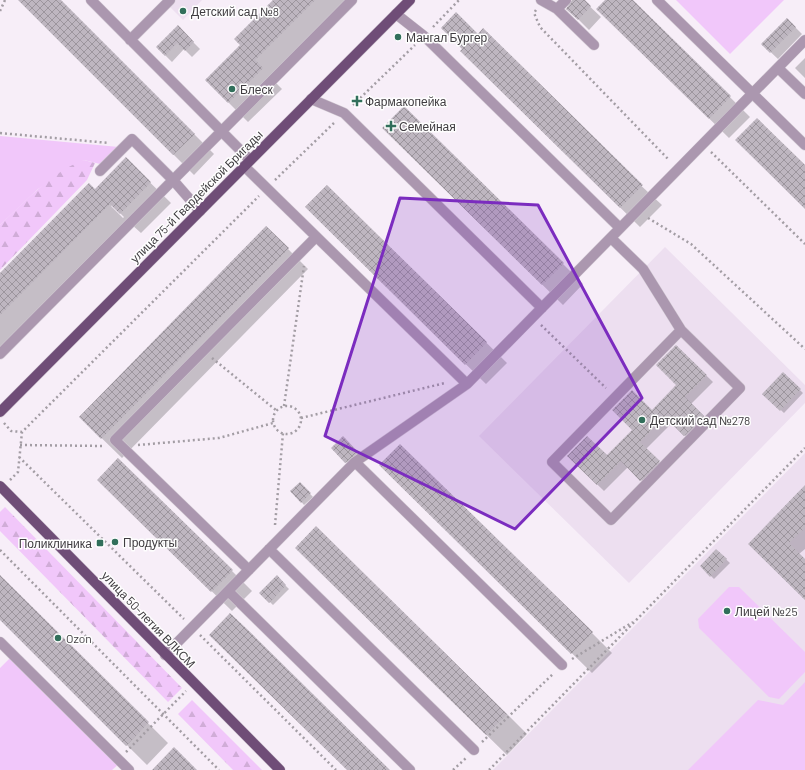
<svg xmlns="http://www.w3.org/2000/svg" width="805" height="770" viewBox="0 0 805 770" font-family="Barlow,sans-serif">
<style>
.built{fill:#eddff0}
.green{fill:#f1c7fa}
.forest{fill:url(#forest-firs)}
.shadow{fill:#0003;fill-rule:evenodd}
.building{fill:url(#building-cross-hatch)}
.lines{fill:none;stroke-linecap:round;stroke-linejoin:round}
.minor-casing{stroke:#d2cad3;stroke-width:11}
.major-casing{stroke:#d2cad3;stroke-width:11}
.path{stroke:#a39da4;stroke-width:2.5;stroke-dasharray:2 3;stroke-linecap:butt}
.minor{stroke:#ab97af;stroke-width:10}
.major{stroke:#6f4d77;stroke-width:10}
.marked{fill:#7b2cbf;fill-opacity:0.2;stroke:#7b2cbf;stroke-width:3;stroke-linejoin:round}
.poi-dot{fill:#316f5b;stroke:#fefefe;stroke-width:1.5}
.labels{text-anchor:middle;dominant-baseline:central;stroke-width:3;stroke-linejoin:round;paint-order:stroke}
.poi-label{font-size:12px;fill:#3f3c40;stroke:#fefefe;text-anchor:start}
.street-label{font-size:12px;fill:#3f3c40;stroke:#fefefe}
</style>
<defs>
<pattern id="forest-firs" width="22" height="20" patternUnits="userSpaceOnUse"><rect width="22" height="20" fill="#f1c7fa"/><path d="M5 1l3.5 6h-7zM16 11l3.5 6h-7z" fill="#d0acd7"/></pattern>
<pattern id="building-cross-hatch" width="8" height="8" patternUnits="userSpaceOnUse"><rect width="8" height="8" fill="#beb6c0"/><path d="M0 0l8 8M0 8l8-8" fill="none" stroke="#9c959d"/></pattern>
</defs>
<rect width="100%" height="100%" fill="#f7eef8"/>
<path class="built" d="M 163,0 L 202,0 L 183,20 Z
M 665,247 L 805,385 L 805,403 L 629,583 L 479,436 Z
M 805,453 L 805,770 L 493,770 Z"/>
<path class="green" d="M 676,0 L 784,0 L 730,54 Z
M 0,136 L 119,147 L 100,164 L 84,160 L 38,189 L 0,225 Z
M 729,587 L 739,587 L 805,652 L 805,672 L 779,699 L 769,697 L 699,628 L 698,619 Z
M 12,656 L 120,763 L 112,770 L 0,770 L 0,668 Z
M 805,682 L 805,770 L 688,770 L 758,700 L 783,705 Z"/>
<path class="forest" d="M 84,160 L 95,163 L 87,180 L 0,270 L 0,225 C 25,202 51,172 84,160 Z
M 5,507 L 182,688 L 168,702 L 0,531 L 0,512 Z
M 192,700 L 262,770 L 233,770 L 178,714 Z"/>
<path class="shadow" d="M 19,0 L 60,0 L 214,154 L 194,175 Z
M 275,0 L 355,0 L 274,81 L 282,89 L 248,122 L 206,80 L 242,45 Z
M 573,0 L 583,0 L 601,17 L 589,30 L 568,9 Z
M 606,0 L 632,0 L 750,117 L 729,138 L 618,29 Z
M 787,19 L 802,34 L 778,59 L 762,44 Z
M 178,27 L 200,49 L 192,57 L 184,49 L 172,62 L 157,47 Z
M 478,35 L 662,205 L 640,227 L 481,71 Z
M 805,58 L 805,78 L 795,68 Z
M 403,148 L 563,264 L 583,284 L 563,305 Z
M 126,159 L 171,203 L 141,233 L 131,224 L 0,355 L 0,274 L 95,190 ZM 112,205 L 124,217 L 123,218 L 111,206 Z
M 327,186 L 507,363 L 486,384 L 326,227 Z
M 266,227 L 308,269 L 122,458 L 80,417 Z
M 676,346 L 713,382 L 691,404 L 710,423 L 692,442 L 672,423 L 646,449 L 666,469 L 648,487 L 628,467 L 604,491 L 568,456 L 607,456 L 652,411 L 677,385 Z
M 783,374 L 803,393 L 784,413 L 764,394 Z
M 343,438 L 361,455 L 349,465 L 332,448 Z
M 300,483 L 313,497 L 304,505 L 292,491 Z
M 401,485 L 592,633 L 612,653 L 592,673 Z
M 805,487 L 805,549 L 799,554 L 805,560 L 805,599 L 749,544 Z
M 118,500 L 232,571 L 252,591 L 232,611 Z
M 716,550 L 730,563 L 714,579 L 701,566 Z
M 316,568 L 507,714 L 527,734 L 507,755 Z
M 0,576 L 168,743 L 147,765 L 0,619 Z
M 277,577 L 289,589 L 273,605 L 261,593 Z"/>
<path class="building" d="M 18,0 L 61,0 L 195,134 L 173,155 Z
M 273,0 L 315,0 L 255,60 L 263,68 L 228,103 L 205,80 L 240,45 L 234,39 Z
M 572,0 L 585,0 L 591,6 L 578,20 L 566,9 Z
M 605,0 L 633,0 L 731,96 L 709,119 L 596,9 Z
M 456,12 L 478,34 L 483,28 L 643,185 L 620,208 L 460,51 L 462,49 L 441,28 Z
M 787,18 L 796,27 L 770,53 L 761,44 Z
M 178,25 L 194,42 L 185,51 L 177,43 L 165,56 L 156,47 Z
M 404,106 L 564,263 L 542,285 L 382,128 Z
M 757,118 L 805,165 L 805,209 L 735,140 Z
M 126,157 L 151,182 L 120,214 L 110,204 L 0,315 L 0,273 L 89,183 L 95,189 Z
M 327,185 L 487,342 L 465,365 L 305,207 Z
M 266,226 L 289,248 L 101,439 L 79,417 Z
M 676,345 L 707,375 L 685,397 L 704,416 L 684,436 L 665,417 L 640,442 L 660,461 L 640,481 L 621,461 L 597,485 L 567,456 L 587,436 L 607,455 L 632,430 L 612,410 L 632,390 L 652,410 L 676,385 L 656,365 Z
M 783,372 L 801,389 L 780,411 L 762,394 Z
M 343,436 L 358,452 L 345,463 L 331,448 Z
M 400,444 L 593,632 L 571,654 L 379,465 Z
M 118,458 L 233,570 L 211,592 L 97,480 Z
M 300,482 L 311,493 L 301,503 L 290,491 Z
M 805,485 L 805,528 L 789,543 L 805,559 L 805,600 L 748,544 Z
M 316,526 L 507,714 L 486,735 L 295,548 Z
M 716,549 L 727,559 L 710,577 L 700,566 Z
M 0,575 L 149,722 L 126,746 L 0,620 Z
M 277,575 L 286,585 L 269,603 L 259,593 Z
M 230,613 L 247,629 L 390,770 L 347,770 L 209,635 Z
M 174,747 L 197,770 L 152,770 Z"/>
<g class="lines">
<defs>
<path id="minor" d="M 91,0 L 250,160
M 541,0 L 557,9 L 594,45
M 657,0 L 805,145
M 557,9 L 566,0
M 396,14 L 424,36 L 620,228
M 130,40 L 170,0
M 778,68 L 805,94
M 311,99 L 344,113 L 542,308
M 244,166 L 467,384
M 100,171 L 132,139 L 173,180 L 200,211
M 611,238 L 643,269 L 681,330 L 740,388 L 611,520 L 552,462 L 681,330
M 0,354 L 352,0
M 355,462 L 562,665
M 269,549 L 474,750
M 249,570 L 115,440 L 316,237
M 228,591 L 410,770
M 0,642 L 129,770
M 165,655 L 355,462 L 467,384 L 805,40"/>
<path id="major" d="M 0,412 L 410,0
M 0,486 L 280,770"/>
</defs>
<use href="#minor" class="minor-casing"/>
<use href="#major" class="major-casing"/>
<path class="path" d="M 536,10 L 534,13 L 540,27 L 669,160
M 0,11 L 5,0
M 433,27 L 459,0
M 353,105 L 415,45
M 0,133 L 109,143
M 711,152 L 805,244
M 275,180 L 335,122
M 648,218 L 691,244 L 805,349
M 541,325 L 606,388
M 212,358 L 277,411
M 284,406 L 304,266
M273 420a14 14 0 1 1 28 0a14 14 0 1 1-28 0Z
M 301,418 L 445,383
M 4,423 L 11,431 L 22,432
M 20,445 L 105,446
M 138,445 L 219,438 L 273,423
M 19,457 L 184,619
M 10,480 L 18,472 L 22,432 L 259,196
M 275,525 L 283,433
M 0,550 L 219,770
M 200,635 L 336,770
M 572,659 L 633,622
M 482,742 L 554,673
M 126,752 L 186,691
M 453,770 L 466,758
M 489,770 L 805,448"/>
<use href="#minor" class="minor"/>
<use href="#major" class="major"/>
</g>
<path class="marked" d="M 400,198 L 538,205 L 642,398 L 515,529 L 325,436 Z"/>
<g class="poi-dot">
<circle cx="183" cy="11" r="4"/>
<circle cx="398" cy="37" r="4"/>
<circle cx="232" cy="89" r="4"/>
<path d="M355 95h4v4h4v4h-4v4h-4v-4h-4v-4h4z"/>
<path d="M389 120h4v4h4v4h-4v4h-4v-4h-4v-4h4z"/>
<circle cx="642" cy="420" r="4"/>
<circle cx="115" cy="542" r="4"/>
<rect x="96" y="539" width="8" height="8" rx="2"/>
<circle cx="727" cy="611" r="4"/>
<circle cx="58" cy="638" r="4"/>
</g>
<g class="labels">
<g class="poi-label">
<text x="191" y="11">Детский сад №8</text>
<text x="406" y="37">Мангал Бургер</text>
<text x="240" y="89">Блеск</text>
<text x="365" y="101">Фармакопейка</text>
<text x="399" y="126">Семейная</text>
<text x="650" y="420">Детский сад №278</text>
<text x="123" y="542">Продукты</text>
<text x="92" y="543" text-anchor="end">Поликлиника</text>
<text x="735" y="611">Лицей №25</text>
<text x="66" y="638">Ozon</text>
</g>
<g class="street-label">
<text transform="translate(196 196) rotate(-45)">улица 75-й Гвардейской Бригады</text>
<text transform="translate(149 619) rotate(46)">улица 50-летия ВЛКСМ</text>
</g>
</g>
</svg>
